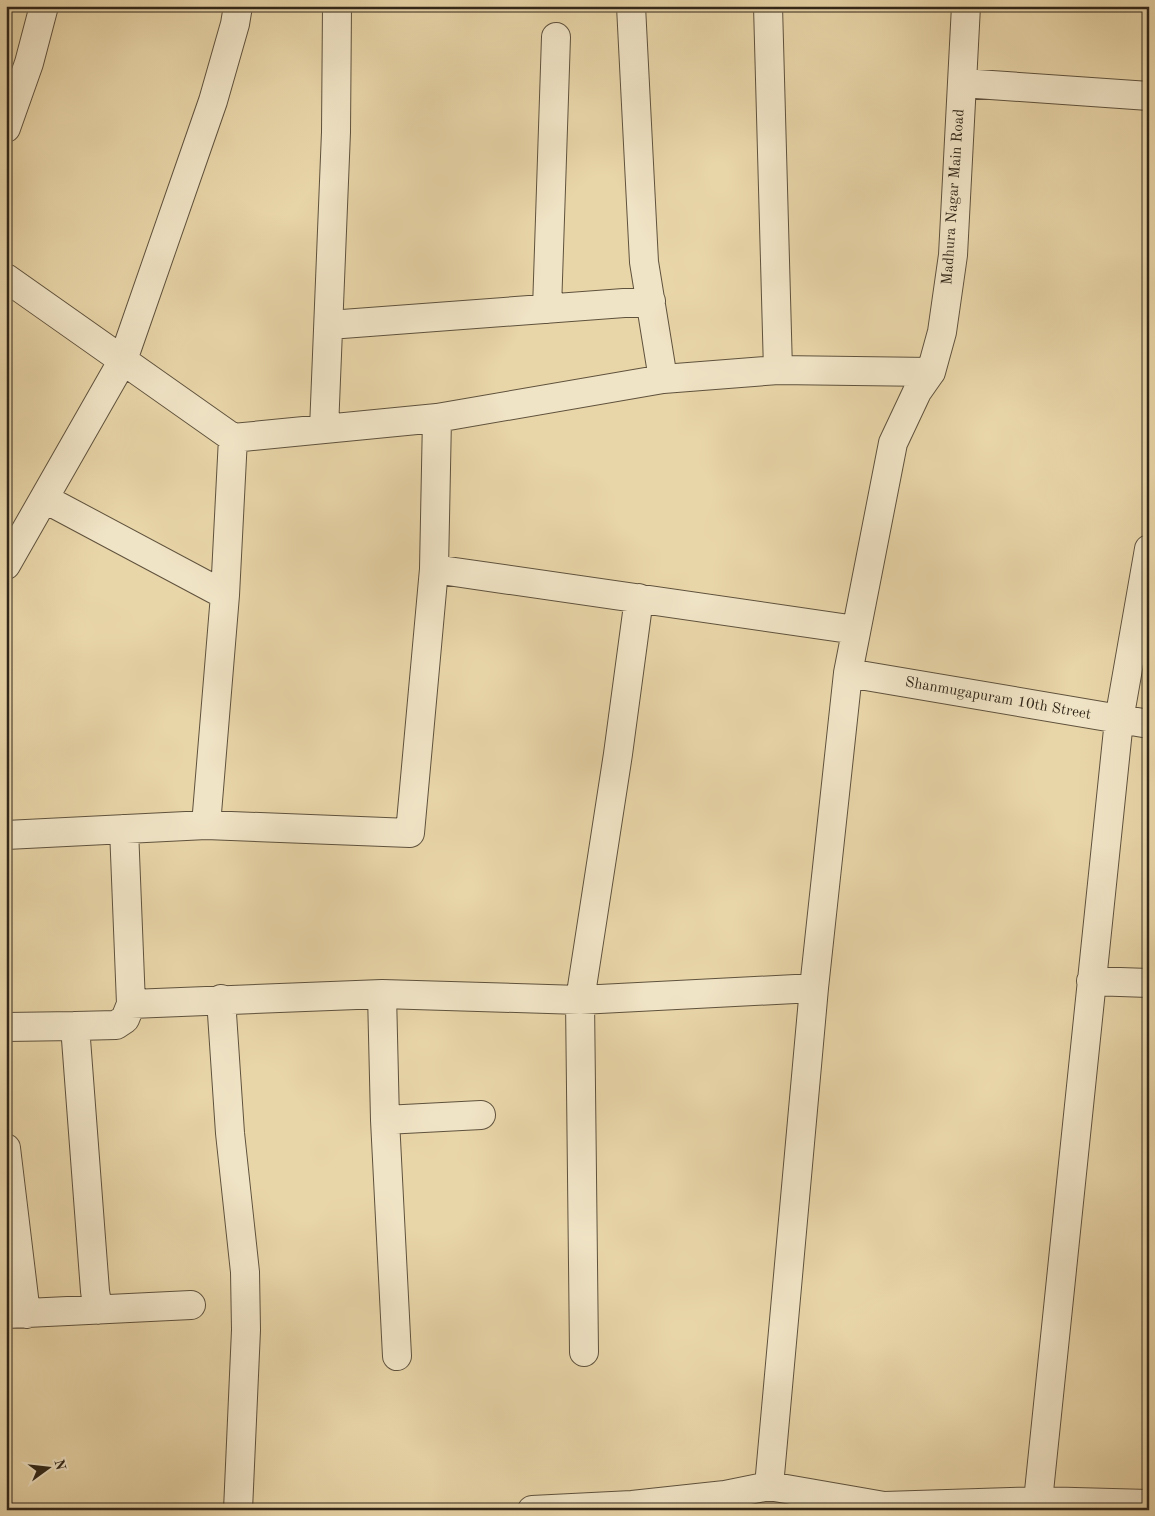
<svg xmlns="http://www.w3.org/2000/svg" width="1155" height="1516" viewBox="0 0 1155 1516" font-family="'Old Standard TT',serif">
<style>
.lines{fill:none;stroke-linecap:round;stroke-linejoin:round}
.minor-casing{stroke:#5f523d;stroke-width:30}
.minor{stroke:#f0e4c6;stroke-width:28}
.labels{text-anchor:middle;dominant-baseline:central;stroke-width:4;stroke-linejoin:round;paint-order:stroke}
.street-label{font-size:15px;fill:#312719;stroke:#f0e4c6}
</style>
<rect width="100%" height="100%" fill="#e8d5a8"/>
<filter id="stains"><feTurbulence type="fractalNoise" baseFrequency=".004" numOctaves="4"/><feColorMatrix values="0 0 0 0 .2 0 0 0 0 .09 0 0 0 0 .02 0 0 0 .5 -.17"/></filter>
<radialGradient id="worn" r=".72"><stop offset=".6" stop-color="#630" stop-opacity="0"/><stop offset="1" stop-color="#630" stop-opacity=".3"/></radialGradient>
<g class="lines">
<defs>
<path id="minor" d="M 631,6 L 644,262 L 663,379
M 768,6 L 778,370
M 962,83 L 1149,96
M 6,128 L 29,63 L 44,6
M 6,278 L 233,438 L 225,595 L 206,825 L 410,833 L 434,569 L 437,418
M 547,309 L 556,37
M 329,325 L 651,301
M 324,429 L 336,132 L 337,6
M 233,438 L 437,418 L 663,379 L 778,370 L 931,372
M 45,499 L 225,595
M 6,565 L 123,360 L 213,101 L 235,24 L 238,6
M 434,569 L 856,630
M 848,673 L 1149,724
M 6,835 L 206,825
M 1091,981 L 1149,983
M 382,994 L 385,1120 L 397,1356
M 221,999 L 230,1133 L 245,1272 L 246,1330 L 238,1510
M 131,1004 L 382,994 L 580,1000 L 814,988
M 6,1027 L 75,1026
M 385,1120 L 481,1115
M 6,1148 L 26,1314
M 98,1310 L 95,1291 L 75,1026 L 116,1025 L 125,1019 L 131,1004 L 124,829
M 6,1314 L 191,1305
M 584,1352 L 580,1000 L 618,754 L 639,598
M 769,1486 L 884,1506 L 1038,1501 L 1149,1504
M 1038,1501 L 1119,720 L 1149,549
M 532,1510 L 632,1505 L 725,1495 L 769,1486 L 814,988 L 848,673 L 893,443 L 917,392 L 931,372 L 942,332 L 953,255 L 966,6"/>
</defs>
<use href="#minor" class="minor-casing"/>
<use href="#minor" class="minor"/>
</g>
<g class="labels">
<g class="street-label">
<text transform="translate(954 197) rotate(-86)">Madhura Nagar Main Road</text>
<text transform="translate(998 699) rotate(10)">Shanmugapuram 10th Street</text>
</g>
</g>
<rect width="1155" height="1516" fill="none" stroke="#e8d5a8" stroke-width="25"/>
<rect x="8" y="8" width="1140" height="1501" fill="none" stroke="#312719" stroke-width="2.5"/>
<rect x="12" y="12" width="1130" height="1491" fill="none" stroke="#312719"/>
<g transform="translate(48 1468) rotate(75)" stroke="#f0e4c6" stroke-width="4" paint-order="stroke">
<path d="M0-4L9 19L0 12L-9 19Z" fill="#312719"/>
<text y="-8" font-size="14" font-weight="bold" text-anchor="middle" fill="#312719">N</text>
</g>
<rect width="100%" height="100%" filter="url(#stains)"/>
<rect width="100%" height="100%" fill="url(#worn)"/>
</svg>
